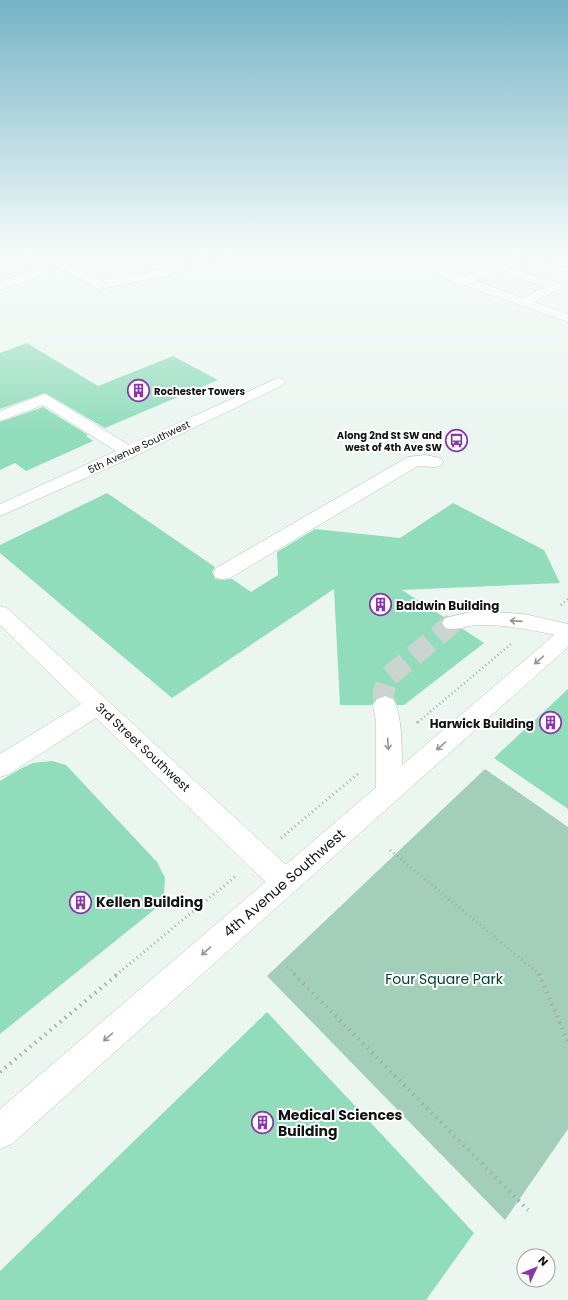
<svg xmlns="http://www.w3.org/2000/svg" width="568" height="1300" viewBox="0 0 568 1300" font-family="Poppins,sans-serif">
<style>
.green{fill:#a3ceba}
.building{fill:#90dcbb}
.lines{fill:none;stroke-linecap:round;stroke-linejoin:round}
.minor-tunnel{stroke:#cad4d0;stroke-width:21;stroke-dasharray:21 10;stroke-linecap:butt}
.minor-casing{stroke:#b7c1bc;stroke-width:1}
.major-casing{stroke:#b7c1bc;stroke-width:1}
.path-far3{stroke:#a3aba7;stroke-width:1.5;stroke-dasharray:0.5 1.5;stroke-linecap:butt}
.path-far2{stroke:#a3aba7;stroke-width:2.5;stroke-dasharray:1 3;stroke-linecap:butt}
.path-far1{stroke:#a3aba7;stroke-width:3;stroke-dasharray:1 3.5;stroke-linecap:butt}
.path{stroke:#a3aba7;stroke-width:4;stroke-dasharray:1.5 5;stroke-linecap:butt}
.minor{fill:#fff;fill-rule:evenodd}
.major{fill:#fff;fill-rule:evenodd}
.oneway{stroke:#949594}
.labels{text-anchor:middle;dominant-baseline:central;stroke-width:4;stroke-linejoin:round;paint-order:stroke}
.far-poi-label{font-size:10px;font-weight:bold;fill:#111412;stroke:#fff;text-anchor:start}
.far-street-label{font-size:10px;fill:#111412;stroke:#fff}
.poi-label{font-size:12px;font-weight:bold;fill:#111412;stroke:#fff;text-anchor:start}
.street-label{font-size:12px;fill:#111412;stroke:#fff}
.near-street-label{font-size:14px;fill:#111412;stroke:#fff}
.near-poi-label{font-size:14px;font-weight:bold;fill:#111412;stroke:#fff;text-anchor:start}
.near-park-label{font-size:14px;fill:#00422e;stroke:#fff}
</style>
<rect width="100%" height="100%" fill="#ebf6f1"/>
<path class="green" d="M 485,769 L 568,827 L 568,1129 L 505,1220 L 267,976 Z"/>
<path class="building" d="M 27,343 L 98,386 L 173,356 L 218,380 L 105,428 L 45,393 L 0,409 L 0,353 Z
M 43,407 L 88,435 L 86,436 L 93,441 L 26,471 L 15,463 L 0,470 L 0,422 Z
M 107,493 L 215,567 L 212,572 L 215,579 L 223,580 L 232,579 L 251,592 L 278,575 L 277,552 L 315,529 L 400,538 L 453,503 L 544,550 L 560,583 L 402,590 L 444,617 L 441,624 L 445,629 L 463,629 L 484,643 L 404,705 L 397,705 L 394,698 L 386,695 L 376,698 L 372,705 L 340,705 L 334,589 L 172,698 L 0,553 L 0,545 Z
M 568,689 L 568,809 L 494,758 Z
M 52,761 L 66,765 L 157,862 L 165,878 L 164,895 L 155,909 L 0,1034 L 0,781 L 20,769 L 33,763 Z
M 267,1012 L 474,1233 L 426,1300 L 0,1300 L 0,1271 Z"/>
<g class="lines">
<path class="minor-tunnel" d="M 385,705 L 383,694 L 388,677 L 453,623"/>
<defs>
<path id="minor" d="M 216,252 L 233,252 L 232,254 L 161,277 L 100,289 L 96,288 L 94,285 L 96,282 L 100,281 L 155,271 Z
M 524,252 L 541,252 L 568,260 L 568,267 L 533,257 L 509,268 L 560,283 L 562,286 L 560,289 L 534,302 L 568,314 L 568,322 L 441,277 L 439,274 L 441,271 L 445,270 L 465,277 ZM 499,272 L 545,287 L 523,298 L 476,281 Z
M 51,258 L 55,259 L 57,261 L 50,271 L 46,274 L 0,290 L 0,282 L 38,268 L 42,267 L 47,259 Z
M 278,378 L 283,379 L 285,382 L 283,385 L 135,456 L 0,516 L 0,504 L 116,451 L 43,405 L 0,421 L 0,411 L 39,396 L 44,394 L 49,396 L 129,445 Z
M 425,455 L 441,458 L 443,462 L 441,466 L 435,467 L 418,466 L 230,578 L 223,579 L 216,578 L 213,573 L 216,568 L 408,457 Z
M 0,606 L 7,608 L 295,873 L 299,882 L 295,891 L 285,895 L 275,891 L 96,718 L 9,774 L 0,777 L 0,754 L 81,704 L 0,625 Z
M 475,611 L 524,614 L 568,624 L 568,638 C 538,631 507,624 476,625 C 465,626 457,631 445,628 L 442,623 L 445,618 Z
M 385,696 L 393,699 C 405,720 401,766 402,791 L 398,799 L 389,802 L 380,799 L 376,791 L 376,721 L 373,705 L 377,699 Z"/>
<path id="major" d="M 24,252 L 43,253 L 104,282 L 106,285 L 104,288 L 96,288 L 35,257 L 25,254 Z
M 568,628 L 568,647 L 12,1144 L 0,1149 L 0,1109 L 560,630 Z"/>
</defs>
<use href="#minor" class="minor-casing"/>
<use href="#major" class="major-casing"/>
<path class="path-far3" d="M 429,258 L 430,252"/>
<path class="path-far2" d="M 561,605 L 568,599
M 418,722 L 511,644"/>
<path class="path-far1" d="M 417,723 L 419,721
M 281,838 L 360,772
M 390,850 L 540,975
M 287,967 L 295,975
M 116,975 L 236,876"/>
<path class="path" d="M 294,974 L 528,1210
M 539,974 L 568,1042
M 0,1072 L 118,974"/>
<use href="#minor" class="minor"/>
<use href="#major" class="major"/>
</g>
<defs><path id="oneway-shaft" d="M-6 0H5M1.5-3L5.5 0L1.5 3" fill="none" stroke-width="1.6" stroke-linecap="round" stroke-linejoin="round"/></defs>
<g class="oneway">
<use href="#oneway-shaft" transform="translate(516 621) rotate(-176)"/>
<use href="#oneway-shaft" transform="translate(539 660) rotate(139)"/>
<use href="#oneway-shaft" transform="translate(388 744) rotate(86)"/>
<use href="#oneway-shaft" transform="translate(441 746) rotate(139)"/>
<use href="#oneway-shaft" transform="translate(206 951) rotate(139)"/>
<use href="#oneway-shaft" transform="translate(108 1037) rotate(139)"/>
</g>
<linearGradient id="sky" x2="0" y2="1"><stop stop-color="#75b4c6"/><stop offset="0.58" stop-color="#f6fbf9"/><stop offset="1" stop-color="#f6fbf9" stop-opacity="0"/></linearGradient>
<rect width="568" height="434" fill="url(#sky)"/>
<defs>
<symbol id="building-ring" viewBox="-11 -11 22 22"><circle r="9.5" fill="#fff" stroke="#8938a8" stroke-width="1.5"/><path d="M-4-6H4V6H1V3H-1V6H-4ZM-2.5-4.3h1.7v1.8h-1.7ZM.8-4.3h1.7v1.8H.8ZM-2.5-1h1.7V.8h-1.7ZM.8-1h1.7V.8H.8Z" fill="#8938a8"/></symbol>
<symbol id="bus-ring" viewBox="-11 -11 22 22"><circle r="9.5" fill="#fff" stroke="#8938a8" stroke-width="1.5"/><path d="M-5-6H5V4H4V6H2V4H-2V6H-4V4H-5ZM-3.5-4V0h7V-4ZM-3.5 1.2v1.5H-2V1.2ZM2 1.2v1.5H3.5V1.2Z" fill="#8938a8"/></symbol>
</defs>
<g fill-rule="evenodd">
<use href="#building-ring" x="126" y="378" width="25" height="25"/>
<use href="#bus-ring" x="444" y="428" width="25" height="25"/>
<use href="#building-ring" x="368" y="592" width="25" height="25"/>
<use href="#building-ring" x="538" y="710" width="25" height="25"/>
<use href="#building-ring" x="68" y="890" width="25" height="25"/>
<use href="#building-ring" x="250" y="1110" width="25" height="25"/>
</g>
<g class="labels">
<g class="far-poi-label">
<text x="154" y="391">Rochester Towers</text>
<text x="442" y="435" text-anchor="end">Along 2nd St SW and<tspan x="442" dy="12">west of 4th Ave SW</tspan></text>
</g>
<g class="far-street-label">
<text transform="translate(139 447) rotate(-25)">5th Avenue Southwest</text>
</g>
<g class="poi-label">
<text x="396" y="605">Baldwin Building</text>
<text x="534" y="723" text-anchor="end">Harwick Building</text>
</g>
<g class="street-label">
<text transform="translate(143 747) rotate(43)">3rd Street Southwest</text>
</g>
<g class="near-street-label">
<text transform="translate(284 883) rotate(-41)">4th Avenue Southwest</text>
</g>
<g class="near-poi-label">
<text x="96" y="902">Kellen Building</text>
<text x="278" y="1115">Medical Sciences<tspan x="278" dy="16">Building</tspan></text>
</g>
<g class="near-park-label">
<text x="444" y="979">Four Square Park</text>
</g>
</g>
<g transform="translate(536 1268) rotate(46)"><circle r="19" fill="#ffffff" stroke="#a0a1a0"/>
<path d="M0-3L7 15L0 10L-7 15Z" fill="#8938a8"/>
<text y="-6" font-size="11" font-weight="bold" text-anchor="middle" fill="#111412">N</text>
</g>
</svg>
